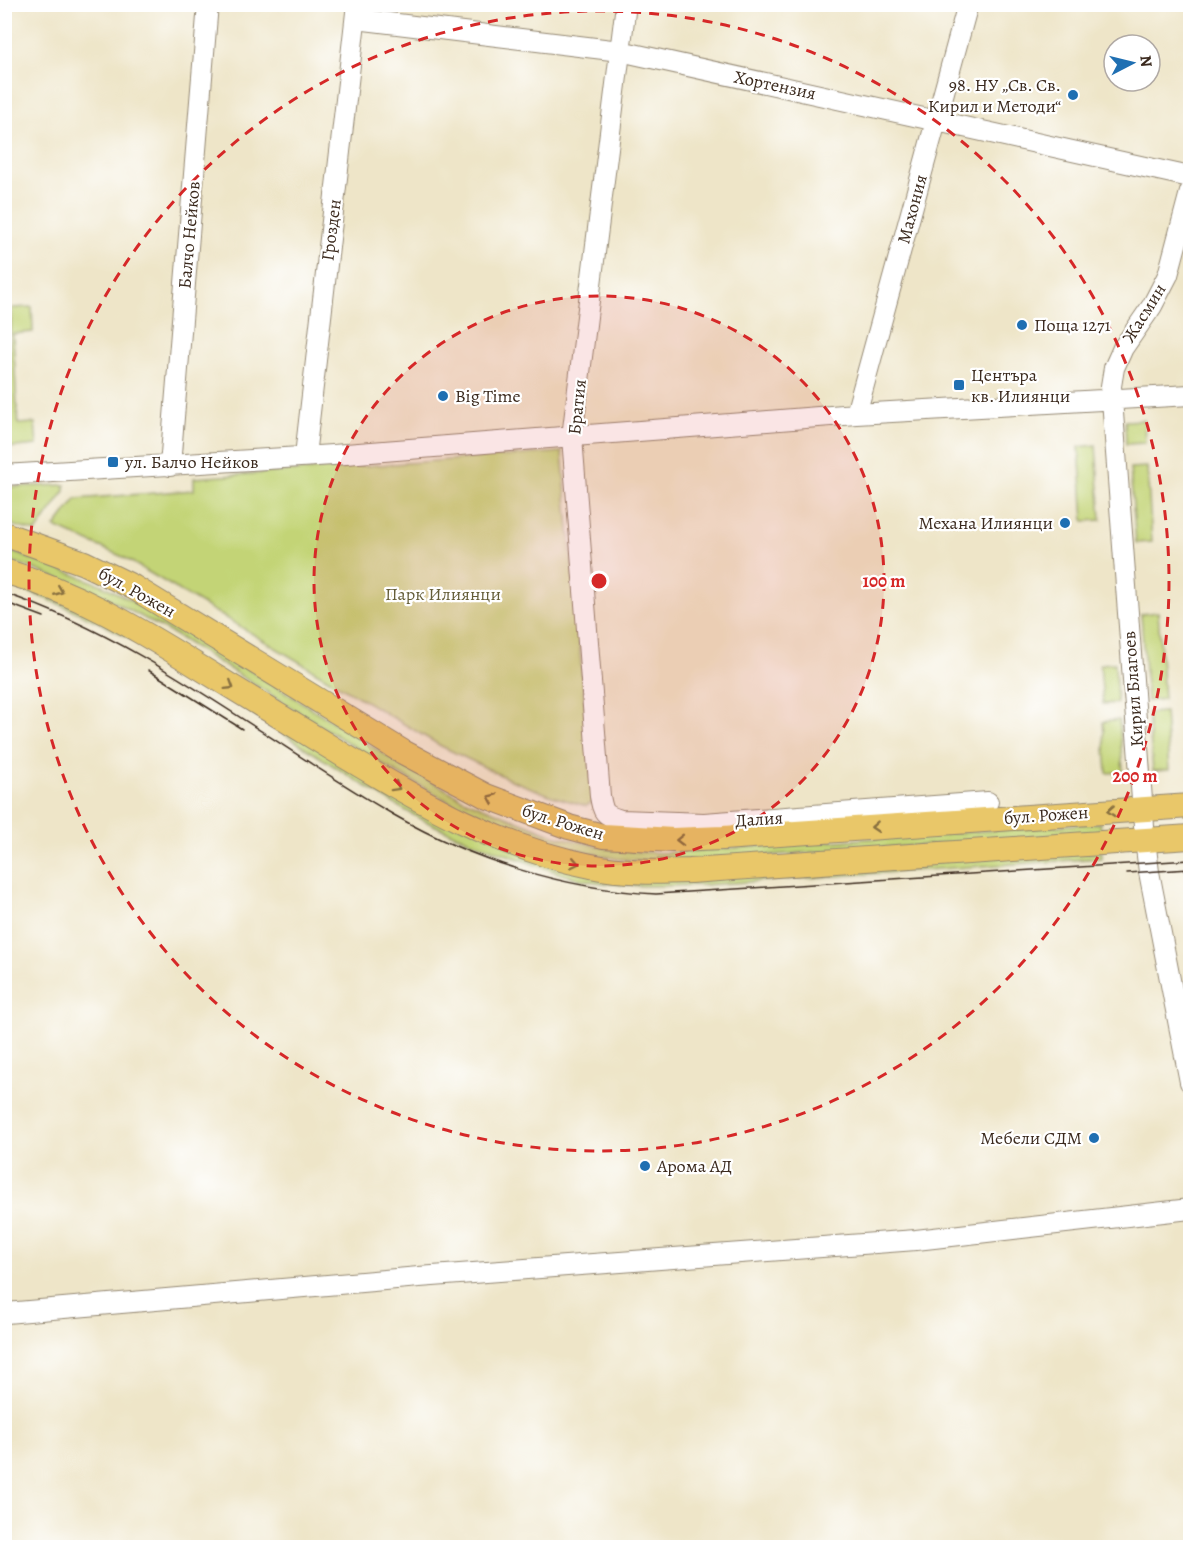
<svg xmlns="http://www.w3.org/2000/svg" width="1195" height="1552" viewBox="0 0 1195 1552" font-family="Alegreya,serif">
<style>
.green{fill:#c3d476;stroke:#7f7f4a;stroke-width:1.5}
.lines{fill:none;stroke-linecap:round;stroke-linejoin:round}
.minor-casing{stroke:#948873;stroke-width:22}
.major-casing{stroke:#948873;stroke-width:26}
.minor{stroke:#fff;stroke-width:20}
.major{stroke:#e9c769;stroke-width:24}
.tram{stroke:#3b2a1e;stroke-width:1.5}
.oneway{stroke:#897140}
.ring{fill:none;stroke:#d62828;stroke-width:3;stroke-dasharray:10 8}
.poi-dot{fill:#1f6fb2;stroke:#fff;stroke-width:2}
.labels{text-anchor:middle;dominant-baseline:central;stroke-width:4.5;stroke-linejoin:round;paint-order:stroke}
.street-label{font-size:18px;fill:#3b2a1e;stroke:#fff}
.poi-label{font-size:18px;fill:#3b2a1e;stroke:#fff;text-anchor:start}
.park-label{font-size:18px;fill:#645d38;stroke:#fff}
.centre{fill:#d62828;stroke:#fff;stroke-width:3}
.ring-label{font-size:18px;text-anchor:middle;font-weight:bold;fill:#d62828;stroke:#fff;stroke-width:4.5;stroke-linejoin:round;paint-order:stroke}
</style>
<rect width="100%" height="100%" fill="#fff"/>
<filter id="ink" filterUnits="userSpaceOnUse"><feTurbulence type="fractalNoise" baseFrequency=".0167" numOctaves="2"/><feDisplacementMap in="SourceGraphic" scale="12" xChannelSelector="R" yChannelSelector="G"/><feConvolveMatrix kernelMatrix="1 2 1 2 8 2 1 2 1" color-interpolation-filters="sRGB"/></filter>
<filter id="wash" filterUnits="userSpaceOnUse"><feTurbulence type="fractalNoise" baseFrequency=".008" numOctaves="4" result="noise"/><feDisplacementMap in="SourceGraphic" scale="24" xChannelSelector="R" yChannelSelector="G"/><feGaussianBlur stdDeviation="1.35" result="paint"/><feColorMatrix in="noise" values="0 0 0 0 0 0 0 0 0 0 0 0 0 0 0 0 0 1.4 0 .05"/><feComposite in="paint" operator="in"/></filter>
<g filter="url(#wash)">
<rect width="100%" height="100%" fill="#eee5c8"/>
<path class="green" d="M 32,307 L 33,332 L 13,334 L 18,424 L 35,423 L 37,445 L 5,448 L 12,308 Z
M 1144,420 L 1145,443 L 1126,444 L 1125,421 Z
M 1096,445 L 1101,520 L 1084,521 L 1079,447 Z
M 562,452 L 593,797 L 593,802 L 586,806 L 552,796 L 511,780 L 441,746 L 123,557 L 55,527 L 76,499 L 194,490 L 194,478 Z
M 1147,467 L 1152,542 L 1136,543 L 1130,468 Z
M 65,485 L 65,491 L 36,532 L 5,523 L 4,487 Z
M 5,549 L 102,585 L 178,625 L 394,760 L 463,799 L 556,836 L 615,850 L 661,853 L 1100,823 L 1101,834 L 664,862 L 617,859 L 553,844 L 462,809 L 390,769 L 175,635 L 109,599 L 34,569 L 5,559 Z
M 5,579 L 93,614 L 556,868 L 1102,852 L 1102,858 L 703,885 C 662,886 620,888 580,879 C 557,873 534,864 511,856 C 474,843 437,829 403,809 C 273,733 149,630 5,584 Z
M 1158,612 L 1164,699 L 1147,701 L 1141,614 Z
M 1115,663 L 1117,703 L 1103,704 L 1100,664 Z
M 1165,712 L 1169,770 L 1153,771 L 1148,713 Z
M 1119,720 L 1123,772 L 1107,773 L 1103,722 Z"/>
</g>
<g filter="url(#ink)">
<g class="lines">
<defs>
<path id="minor" d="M 626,4 L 572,437 L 600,796 C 603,813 604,815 621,820 L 704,823 L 988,802
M 356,19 L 620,51 L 1190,177
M 1190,192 L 1168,275 L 1152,306 L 1123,348 L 1114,368 L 1111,386 L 1145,840 L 1149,872 L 1190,1082
M 856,414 L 968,4
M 305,456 L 357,4
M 170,466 L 208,4
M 4,475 L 333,455 L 856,414 L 1190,395
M 6,1313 L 419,1277 L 916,1240 L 1190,1209"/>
<path id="major" d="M 4,534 L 84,563 L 133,587 L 403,752 L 486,796 L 569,827 L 603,836 L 673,840 L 723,838 L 1190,806
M 4,571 C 74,591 135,627 196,665 C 245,695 294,725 343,755 C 421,802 501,849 591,866 C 623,873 657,872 690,871 L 1190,837"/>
</defs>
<use href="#minor" class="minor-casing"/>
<use href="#major" class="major-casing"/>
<use href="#minor" class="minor"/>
<use href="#major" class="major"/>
<path class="tram" d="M 4,593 C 147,641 264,740 394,815 C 474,861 564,889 656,894 L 1190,860
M 4,602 L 44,617
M 148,670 L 242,729
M 1127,873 L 1190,869"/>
</g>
<defs><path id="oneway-chevron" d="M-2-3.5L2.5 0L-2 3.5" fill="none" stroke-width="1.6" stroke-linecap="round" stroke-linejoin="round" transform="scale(1.5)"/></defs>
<g class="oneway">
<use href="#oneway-chevron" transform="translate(59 591) rotate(22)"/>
<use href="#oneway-chevron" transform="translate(230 686) rotate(32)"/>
<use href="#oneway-chevron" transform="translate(396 787) rotate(29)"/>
<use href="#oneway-chevron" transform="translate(492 798) rotate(-157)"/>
<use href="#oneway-chevron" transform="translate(1111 811) rotate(177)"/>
<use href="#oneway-chevron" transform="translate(875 827) rotate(176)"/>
<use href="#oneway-chevron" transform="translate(680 840) rotate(179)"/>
<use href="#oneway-chevron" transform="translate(575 863) rotate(12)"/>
</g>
</g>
<circle cx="599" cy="581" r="285" fill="#d62828" fill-opacity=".12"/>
<g class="ring">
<circle cx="599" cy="581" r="285"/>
<circle cx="599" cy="581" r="570"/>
</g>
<g class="poi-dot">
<circle cx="1073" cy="95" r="6"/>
<circle cx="1022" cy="325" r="6"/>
<rect x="953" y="379" width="12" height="12" rx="3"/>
<circle cx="443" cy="396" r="6"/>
<rect x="107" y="456" width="12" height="12" rx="3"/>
<circle cx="1065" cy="523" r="6"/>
<circle cx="1094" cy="1138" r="6"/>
<circle cx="645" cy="1166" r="6"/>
</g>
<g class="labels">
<g class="street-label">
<text transform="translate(775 85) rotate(12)">Хортензия</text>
<text transform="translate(912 209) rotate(-75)">Махония</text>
<text transform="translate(331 230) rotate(-83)">Грозден</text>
<text transform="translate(189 235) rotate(-85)">Балчо Нейков</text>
<text transform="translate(1144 313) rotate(-58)">Жасмин</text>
<text transform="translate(577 407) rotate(-84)">Братия</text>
<text transform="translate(137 592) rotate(29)">бул. Рожен</text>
<text transform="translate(1133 689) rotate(-94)">Кирил Благоев</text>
<text transform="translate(1046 815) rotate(-4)">бул. Рожен</text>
<text transform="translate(759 819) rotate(-4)">Далия</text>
<text transform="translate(563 822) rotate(17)">бул. Рожен</text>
</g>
<g class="poi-label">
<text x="1061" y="85" text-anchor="end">98. НУ „Св. Св.<tspan x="1061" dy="21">Кирил и Методи“</tspan></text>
<text x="1034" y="325">Поща 1271</text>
<text x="971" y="375">Центъра<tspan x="971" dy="21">кв. Илиянци</tspan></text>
<text x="455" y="396">Big Time</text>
<text x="125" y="462">ул. Балчо Нейков</text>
<text x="1053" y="523" text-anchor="end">Механа Илиянци</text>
<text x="1082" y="1138" text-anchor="end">Мебели СДМ</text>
<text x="657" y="1166">Арома АД</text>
</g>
<g class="park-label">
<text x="443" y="594">Парк Илиянци</text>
</g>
</g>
<circle cx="599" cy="581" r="9" class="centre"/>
<g class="ring-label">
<text x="884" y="587">100 m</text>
<text x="1135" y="782">200 m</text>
</g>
<rect width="1195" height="1552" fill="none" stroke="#fff" stroke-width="24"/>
<g transform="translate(1132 63) rotate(83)"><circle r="28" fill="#ffffff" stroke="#b1aaa5" stroke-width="1.5"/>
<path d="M0-4.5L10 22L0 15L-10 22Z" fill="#1f6fb2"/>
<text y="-9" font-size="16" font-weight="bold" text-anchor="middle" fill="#3b2a1e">N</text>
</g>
</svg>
